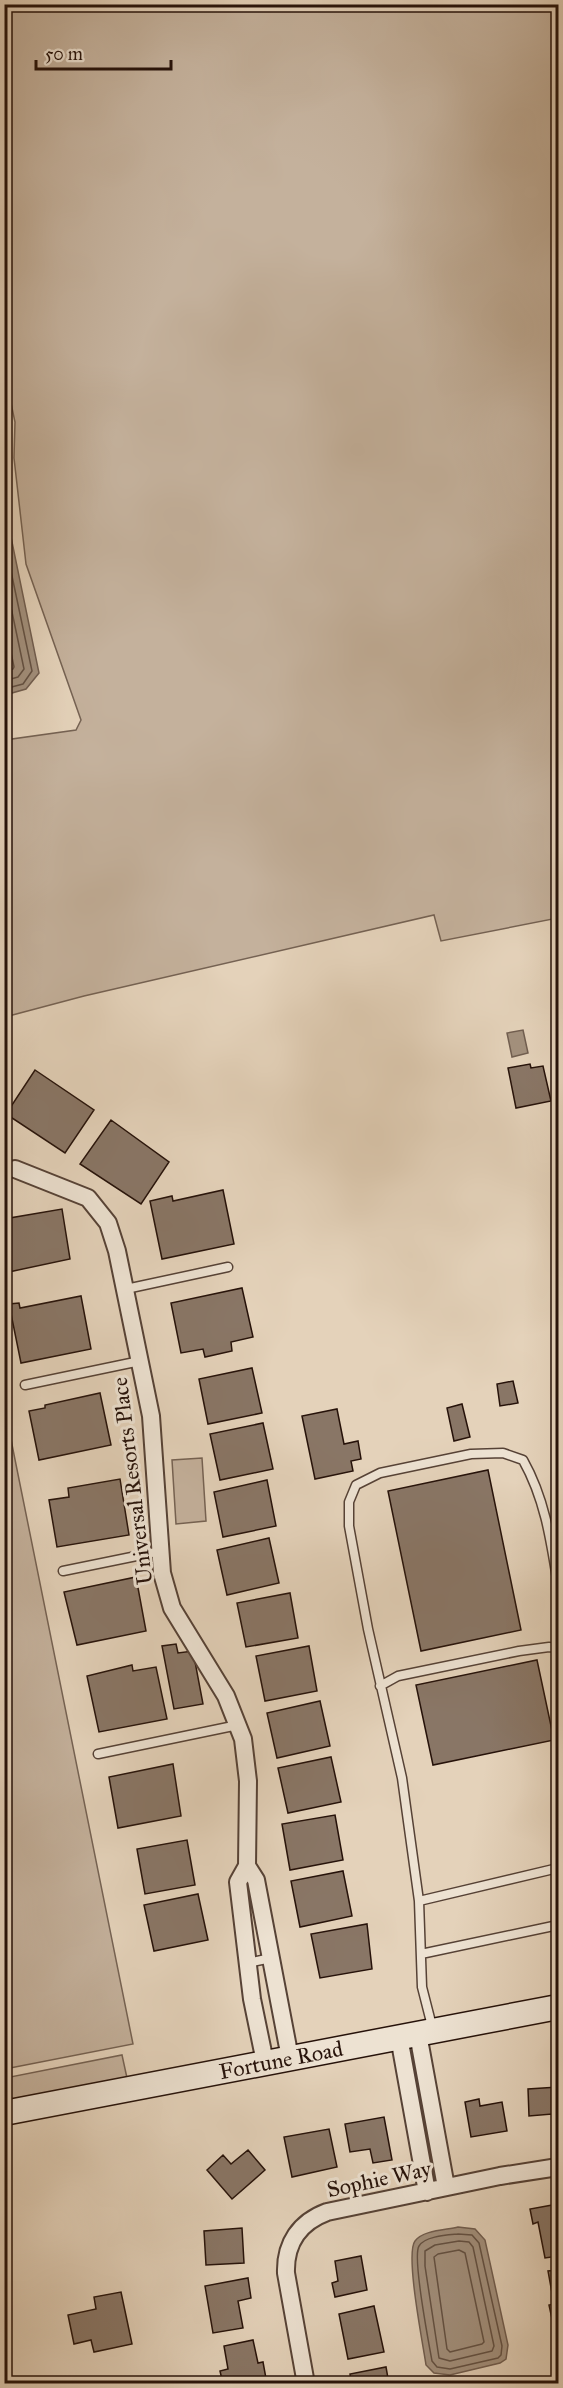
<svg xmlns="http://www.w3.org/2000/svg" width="563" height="2388" viewBox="0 0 563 2388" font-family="'IM FELL Great Primer',serif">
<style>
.green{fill:#c4b19c;stroke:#756253;stroke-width:1.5}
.water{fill:#a3917e;stroke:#715e50;stroke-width:1.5}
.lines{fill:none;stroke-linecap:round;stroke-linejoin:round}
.shore{stroke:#645244;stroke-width:1.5}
.building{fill:#897666;stroke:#26120a;stroke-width:1.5}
.lane-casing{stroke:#564236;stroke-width:11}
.street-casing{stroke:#564236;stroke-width:20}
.secondary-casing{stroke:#26120a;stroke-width:27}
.lane{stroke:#ede2d2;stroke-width:8}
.street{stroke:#ede2d2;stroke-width:16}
.secondary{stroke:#ede2d2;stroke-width:24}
.labels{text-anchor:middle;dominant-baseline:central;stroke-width:6;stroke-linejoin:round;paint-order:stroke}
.street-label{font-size:22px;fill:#26120a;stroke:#ede2d2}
</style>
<rect width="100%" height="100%" fill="#e4d2ba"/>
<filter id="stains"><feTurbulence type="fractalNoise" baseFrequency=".00333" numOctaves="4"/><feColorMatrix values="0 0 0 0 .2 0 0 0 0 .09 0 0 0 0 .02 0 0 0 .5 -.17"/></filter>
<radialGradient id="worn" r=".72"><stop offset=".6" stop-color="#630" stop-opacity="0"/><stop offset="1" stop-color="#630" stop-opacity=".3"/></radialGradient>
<path class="green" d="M 4,5 L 558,5 L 558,918 L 441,941 L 434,915 L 84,996 L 5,1017 L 5,740 L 76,730 L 81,720 L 26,564 L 14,458 L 15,422 L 4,370 Z
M 4,1405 L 133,2044 L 5,2069 L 4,2069 Z
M 202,1458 L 206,1521 L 176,1524 L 172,1460 Z
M 122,2055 L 127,2078 L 5,2102 L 5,2078 Z"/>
<path class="water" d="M 5,508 L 39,673 L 26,689 L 5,695 Z
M 523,1030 L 528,1053 L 512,1057 L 507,1033 Z
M 458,2227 L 475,2229 L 485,2240 L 508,2345 L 506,2359 L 500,2363 L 450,2375 L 434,2373 L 426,2365 C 423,2344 405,2254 415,2241 C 423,2230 446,2230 458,2227 Z"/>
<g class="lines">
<path class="shore" d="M 4,538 L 32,671 L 23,684 L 4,689
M 4,574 L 24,669 L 18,677 L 4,681
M 4,618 L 14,667 L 13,669 L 4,672
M 458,2234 L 472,2235 L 479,2243 L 502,2346 L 501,2355 L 498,2358 L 450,2369 L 437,2367 L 432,2361 C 429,2344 412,2257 419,2246 C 425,2236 448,2235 458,2234 Z
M 459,2241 L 469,2242 L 473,2247 L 494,2346 L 492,2351 L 450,2361 L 439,2358 L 425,2266 L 425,2251 L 435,2245 Z
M 459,2250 L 465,2253 L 484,2342 L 482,2344 L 450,2352 L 447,2349 L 434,2257 L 438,2254 Z"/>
</g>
<path class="building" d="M 530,1064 L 531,1068 L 543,1066 L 551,1101 L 516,1108 L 508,1068 Z
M 35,1070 L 94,1110 L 65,1153 L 6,1114 Z
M 111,1120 L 169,1162 L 141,1204 L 80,1164 Z
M 223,1190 L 234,1244 L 162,1259 L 150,1201 L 172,1196 L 173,1201 Z
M 62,1209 L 70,1259 L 4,1273 L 4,1219 Z
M 242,1288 L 253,1337 L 231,1342 L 232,1351 L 205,1357 L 203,1349 L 181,1353 L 171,1303 Z
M 81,1296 L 91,1349 L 21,1363 L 9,1304 L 19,1303 L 20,1308 Z
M 252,1368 L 262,1413 L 208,1424 L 199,1379 Z
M 513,1381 L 518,1403 L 500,1406 L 497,1384 Z
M 100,1393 L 111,1445 L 39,1460 L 29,1411 L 45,1408 L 45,1405 Z
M 462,1404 L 470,1437 L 454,1441 L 447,1408 Z
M 337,1409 L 344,1444 L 358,1441 L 361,1459 L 351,1461 L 353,1471 L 315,1479 L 302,1416 Z
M 263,1423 L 273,1469 L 220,1480 L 210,1434 Z
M 488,1470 L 521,1630 L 421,1651 L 388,1491 Z
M 120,1479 L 129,1535 L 57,1547 L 49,1500 L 69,1497 L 68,1488 Z
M 267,1480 L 276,1526 L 223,1537 L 214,1492 Z
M 269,1538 L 279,1583 L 227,1595 L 217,1550 Z
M 136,1577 L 146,1631 L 77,1645 L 64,1592 Z
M 290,1593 L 298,1638 L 246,1647 L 237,1603 Z
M 176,1644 L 178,1653 L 193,1651 L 203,1704 L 174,1709 L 162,1646 Z
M 309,1646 L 317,1691 L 265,1701 L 256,1656 Z
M 537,1660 L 554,1740 L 433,1765 L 416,1685 Z
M 132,1665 L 133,1671 L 156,1667 L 167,1719 L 99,1732 L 87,1676 Z
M 320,1701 L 330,1746 L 277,1758 L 267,1713 Z
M 331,1757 L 341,1802 L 288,1813 L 278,1768 Z
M 173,1764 L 181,1816 L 118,1828 L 109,1777 Z
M 335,1815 L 343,1860 L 290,1870 L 282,1824 Z
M 187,1840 L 195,1885 L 145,1894 L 137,1849 Z
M 343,1871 L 352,1916 L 300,1927 L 291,1881 Z
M 198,1894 L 208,1940 L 154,1951 L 144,1905 Z
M 367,1924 L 372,1969 L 320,1978 L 311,1934 Z
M 558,2087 L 558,2126 L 553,2127 L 552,2114 L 529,2116 L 528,2089 Z
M 479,2099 L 480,2106 L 502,2102 L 507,2131 L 471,2137 L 465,2102 Z
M 384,2117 L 392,2160 L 373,2163 L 370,2149 L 350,2152 L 345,2124 Z
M 329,2129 L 337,2167 L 292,2177 L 284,2137 Z
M 248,2150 L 265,2170 L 232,2199 L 207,2170 L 223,2155 L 231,2164 Z
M 558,2204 L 558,2256 L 545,2258 L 538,2222 L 533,2224 L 530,2209 Z
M 242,2228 L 244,2263 L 206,2265 L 204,2231 Z
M 361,2256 L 367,2290 L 335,2297 L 332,2283 L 338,2281 L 335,2261 Z
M 558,2270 L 558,2318 L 552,2319 L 549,2305 L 554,2304 L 548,2271 Z
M 248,2278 L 251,2298 L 238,2301 L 243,2328 L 213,2333 L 205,2286 Z
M 121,2292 L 132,2344 L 94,2352 L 91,2340 L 74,2344 L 68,2315 L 96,2309 L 94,2297 Z
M 374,2306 L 384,2352 L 348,2359 L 339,2314 Z
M 253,2340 L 258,2363 L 263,2362 L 267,2384 L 223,2384 L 220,2371 L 228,2369 L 224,2346 Z
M 386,2367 L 389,2384 L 352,2384 L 350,2374 Z"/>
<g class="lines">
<defs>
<path id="lane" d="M 126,1289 L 228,1267
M 25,1385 L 140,1361
M 63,1571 L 161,1551
M 380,1686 L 398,1676 L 519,1651 L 549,1647 L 558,1648
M 98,1754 L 238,1725
M 419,1901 L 402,1778 L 368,1629 L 349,1526 L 349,1502 L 356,1485 L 380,1473 L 471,1454 L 503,1453 L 523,1460 C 545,1499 551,1541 558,1585
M 421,1954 L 558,1925
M 247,1963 L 271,1958
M 433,2030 L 422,1987 L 419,1901 L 558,1868"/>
<path id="street" d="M 15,1169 L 88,1198 L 108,1223 L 117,1251 L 151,1416 L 162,1573 L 172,1608 L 226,1696 L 243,1739 L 248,1781 L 247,1866 L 238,1882 L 252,1999 L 265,2062
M 247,1866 L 256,1880 L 290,2058
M 418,2034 L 446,2187
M 399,2037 L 427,2192
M 306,2384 L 286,2273 C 285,2243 300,2222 327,2212 L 500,2176 L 558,2167"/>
<path id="secondary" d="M 4,2113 L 558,2007"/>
</defs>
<use href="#lane" class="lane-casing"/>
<use href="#street" class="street-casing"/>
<use href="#secondary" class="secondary-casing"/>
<use href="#lane" class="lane"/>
<use href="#street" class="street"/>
<use href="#secondary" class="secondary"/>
</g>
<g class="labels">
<g class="street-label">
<text transform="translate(132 1481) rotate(-97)">Universal Resorts Place</text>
<text transform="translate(281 2060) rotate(-11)">Fortune Road</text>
<text transform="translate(379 2179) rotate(-12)">Sophie Way</text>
</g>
</g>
<rect width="563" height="2388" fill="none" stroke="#e4d2ba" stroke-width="24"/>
<rect x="6" y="6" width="551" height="2376" fill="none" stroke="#26120a" stroke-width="3"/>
<rect x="12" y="12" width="539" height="2364" fill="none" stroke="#26120a" stroke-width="1.5"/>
<path d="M36 60v9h135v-9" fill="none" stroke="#26120a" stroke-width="3"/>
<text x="45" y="60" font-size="18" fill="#26120a" stroke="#ede2d2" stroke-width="4.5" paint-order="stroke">50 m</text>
<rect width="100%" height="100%" filter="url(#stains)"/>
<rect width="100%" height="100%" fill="url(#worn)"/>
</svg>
